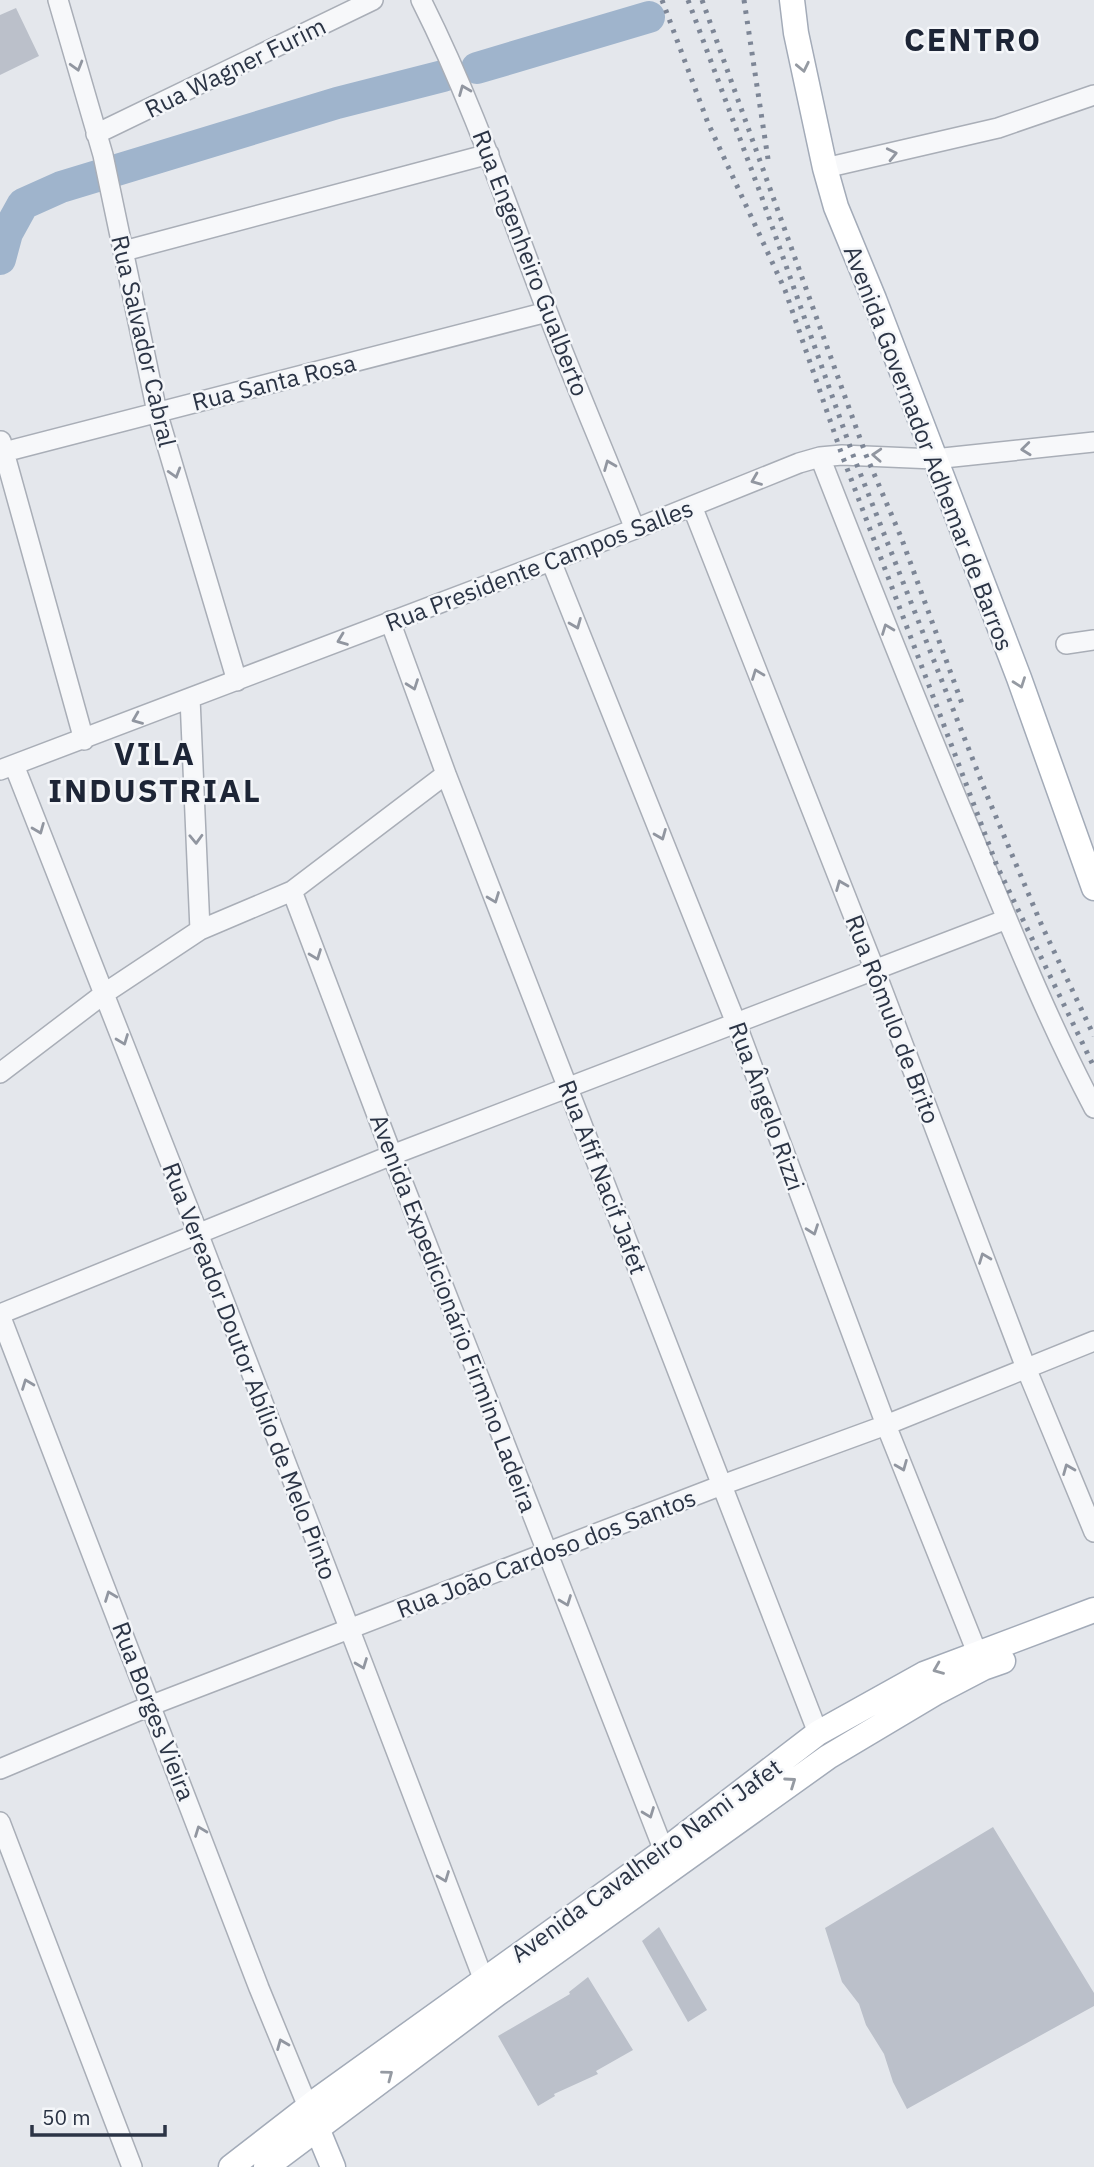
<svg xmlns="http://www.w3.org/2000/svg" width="1094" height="2167" viewBox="0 0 1094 2167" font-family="'IBM Plex Sans',sans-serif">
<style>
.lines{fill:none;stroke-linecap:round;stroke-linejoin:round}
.river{stroke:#9fb4cc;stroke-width:32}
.building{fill:#bbc0ca}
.minor-casing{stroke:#a9aeb7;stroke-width:22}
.major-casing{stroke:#a3abb8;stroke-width:27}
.minor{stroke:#f7f8fa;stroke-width:19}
.major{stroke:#fff;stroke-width:24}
.rail{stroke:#7d8696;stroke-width:5;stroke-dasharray:3.5 7;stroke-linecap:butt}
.oneway{stroke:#9196a0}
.oneway2{stroke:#959aa2}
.labels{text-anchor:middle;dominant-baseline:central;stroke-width:5;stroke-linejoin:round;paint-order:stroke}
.street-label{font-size:24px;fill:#2b3445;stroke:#f4f6f9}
.district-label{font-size:32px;font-weight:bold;letter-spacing:2px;fill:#1d2536;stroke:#f4f6f9}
</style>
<rect width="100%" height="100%" fill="#e4e7ec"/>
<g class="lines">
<path class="river" d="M 477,68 L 649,17
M 0,259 L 7,233 L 23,204 L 61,187 L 337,103 L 443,76"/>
</g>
<path class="building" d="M 16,8 L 39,56 L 0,75 L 0,15 Z
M 993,1827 L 1094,1993 L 1094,2006 L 907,2109 L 893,2082 L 884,2054 L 866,2025 L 859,2004 L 842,1982 L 825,1928 Z
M 659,1927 L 707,2010 L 688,2022 L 642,1941 Z
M 588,1977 L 633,2050 L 596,2071 L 598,2074 L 554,2094 L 555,2096 L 538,2106 L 498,2036 L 570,1994 L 569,1992 Z"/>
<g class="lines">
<defs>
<path id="minor" d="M 58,0 L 103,155 L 157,412 L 237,681
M 421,0 C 472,101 507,206 547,311 C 575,384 606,456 635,529
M 96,134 L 373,0
M 825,168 L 998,128 L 1094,95
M 124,251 L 489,154
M 1,441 L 84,740
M 0,453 L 547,312
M 820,457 C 872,590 925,724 981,856 C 1016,941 1051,1027 1094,1108
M 692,506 L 874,968 L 1026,1368 L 1094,1532
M 551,561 L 736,1023 L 886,1425 L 982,1665
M 390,621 L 446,774 L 818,1733
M 1066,644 L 1094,640
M 190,698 L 200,930
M 14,765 L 198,1233 L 483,1978
M 0,770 L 635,529 L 799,463 L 820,457 L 842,455 L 934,459 L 1094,442
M 292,891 L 392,1155 L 664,1851 L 672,1860
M 0,1073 L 105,993 L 200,930 L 292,891 L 446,774
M 0,1314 L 392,1155 L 1007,919
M 0,1315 L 259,1988 L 308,2107
M 0,1769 L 152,1705 L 722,1485 L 886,1425 L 1094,1341
M 0,1822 L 132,2167"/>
<path id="major" d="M 792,0 L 796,33 L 825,168 L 836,207 L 874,299 L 1019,678 L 1094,888
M 312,2116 L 333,2167
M 231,2167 L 320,2098 L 664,1851 L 818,1733 L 924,1674 L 1094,1610
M 266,2167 L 497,1994 L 828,1757 L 937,1692 L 983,1668 L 1003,1661"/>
</defs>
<use href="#minor" class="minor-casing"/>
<use href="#major" class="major-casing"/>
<use href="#minor" class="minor"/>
<use href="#major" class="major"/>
<path class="rail" d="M 662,0 L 708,123 L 785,290 L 842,455 L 997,866 L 1094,1067
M 688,0 L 761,195 L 853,455 L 986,793 L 1042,926 L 1094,1036
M 702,0 L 866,455 L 901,537 L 964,709
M 744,0 L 768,159"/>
</g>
<defs><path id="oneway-chevron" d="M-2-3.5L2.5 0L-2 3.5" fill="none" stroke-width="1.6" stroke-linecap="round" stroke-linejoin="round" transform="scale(1.75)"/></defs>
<g class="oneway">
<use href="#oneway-chevron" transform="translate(77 66) rotate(74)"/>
<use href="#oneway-chevron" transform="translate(464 90) rotate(-112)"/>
<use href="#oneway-chevron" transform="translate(892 154) rotate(-13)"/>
<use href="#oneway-chevron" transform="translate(1026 449) rotate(174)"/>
<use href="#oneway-chevron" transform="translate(877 455) rotate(-177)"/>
<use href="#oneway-chevron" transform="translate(609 465) rotate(-112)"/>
<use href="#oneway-chevron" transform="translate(175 473) rotate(73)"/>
<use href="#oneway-chevron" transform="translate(756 480) rotate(158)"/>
<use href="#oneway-chevron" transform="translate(576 624) rotate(68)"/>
<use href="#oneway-chevron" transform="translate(887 629) rotate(-111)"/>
<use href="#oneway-chevron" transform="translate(342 640) rotate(159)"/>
<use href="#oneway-chevron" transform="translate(757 674) rotate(-111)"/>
<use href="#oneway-chevron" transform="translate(413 685) rotate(70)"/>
<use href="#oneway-chevron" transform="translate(137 719) rotate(158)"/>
<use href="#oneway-chevron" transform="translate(39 829) rotate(68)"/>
<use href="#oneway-chevron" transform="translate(661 835) rotate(68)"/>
<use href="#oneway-chevron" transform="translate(196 839) rotate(88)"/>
<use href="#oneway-chevron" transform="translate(841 885) rotate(-112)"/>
<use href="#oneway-chevron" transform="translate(494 898) rotate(69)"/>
<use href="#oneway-chevron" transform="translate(316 955) rotate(69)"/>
<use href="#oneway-chevron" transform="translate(123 1040) rotate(69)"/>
<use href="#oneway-chevron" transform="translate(813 1230) rotate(70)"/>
<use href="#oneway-chevron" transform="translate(984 1258) rotate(-111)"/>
<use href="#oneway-chevron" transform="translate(27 1384) rotate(-111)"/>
<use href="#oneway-chevron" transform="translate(902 1466) rotate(68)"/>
<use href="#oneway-chevron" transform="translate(1068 1469) rotate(-112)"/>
<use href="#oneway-chevron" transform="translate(110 1596) rotate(-111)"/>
<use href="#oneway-chevron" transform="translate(566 1601) rotate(69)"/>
<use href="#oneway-chevron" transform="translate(362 1664) rotate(69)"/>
<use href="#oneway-chevron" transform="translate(649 1813) rotate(69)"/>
<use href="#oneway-chevron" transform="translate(200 1831) rotate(-111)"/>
<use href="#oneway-chevron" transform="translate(444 1877) rotate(69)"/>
<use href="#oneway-chevron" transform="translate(282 2044) rotate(-112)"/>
</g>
<g class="oneway2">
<use href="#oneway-chevron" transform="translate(803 67) rotate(78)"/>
<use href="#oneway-chevron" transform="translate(1020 683) rotate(70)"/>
<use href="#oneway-chevron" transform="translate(938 1669) rotate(158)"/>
<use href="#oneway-chevron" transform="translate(791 1782) rotate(-35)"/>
<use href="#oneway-chevron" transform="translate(388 2075) rotate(-37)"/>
</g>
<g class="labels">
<g class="street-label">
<text transform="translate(235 67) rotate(-26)">Rua Wagner Furim</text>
<text transform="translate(531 263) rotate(69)">Rua Engenheiro Gualberto</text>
<text transform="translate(144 341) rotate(77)">Rua Salvador Cabral</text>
<text transform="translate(274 382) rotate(-14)">Rua Santa Rosa</text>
<text transform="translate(929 448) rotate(69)">Avenida Governador Adhemar de Barros</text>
<text transform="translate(539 565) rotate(-21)">Rua Presidente Campos Salles</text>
<text transform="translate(893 1019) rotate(69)">Rua Rômulo de Brito</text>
<text transform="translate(767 1106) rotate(70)">Rua Ângelo Rizzi</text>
<text transform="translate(603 1177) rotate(69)">Rua Afif Nacif Jafet</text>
<text transform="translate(454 1313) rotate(69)">Avenida Expedicionário Firmino Ladeira</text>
<text transform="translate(250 1371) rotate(69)">Rua Vereador Doutor Abílio de Melo Pinto</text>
<text transform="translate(546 1553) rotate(-21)">Rua João Cardoso dos Santos</text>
<text transform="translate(154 1711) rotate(69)">Rua Borges Vieira</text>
<text transform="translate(646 1860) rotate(-36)">Avenida Cavalheiro Nami Jafet</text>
</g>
<g class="district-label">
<text x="973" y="39">CENTRO</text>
<text x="155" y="753">VILA<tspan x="155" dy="37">INDUSTRIAL</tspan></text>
</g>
</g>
<path d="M32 2125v10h133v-10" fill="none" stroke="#2b3445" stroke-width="3.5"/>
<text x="42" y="2125" font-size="21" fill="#2b3445" stroke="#f4f6f9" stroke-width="5" paint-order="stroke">50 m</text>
</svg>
